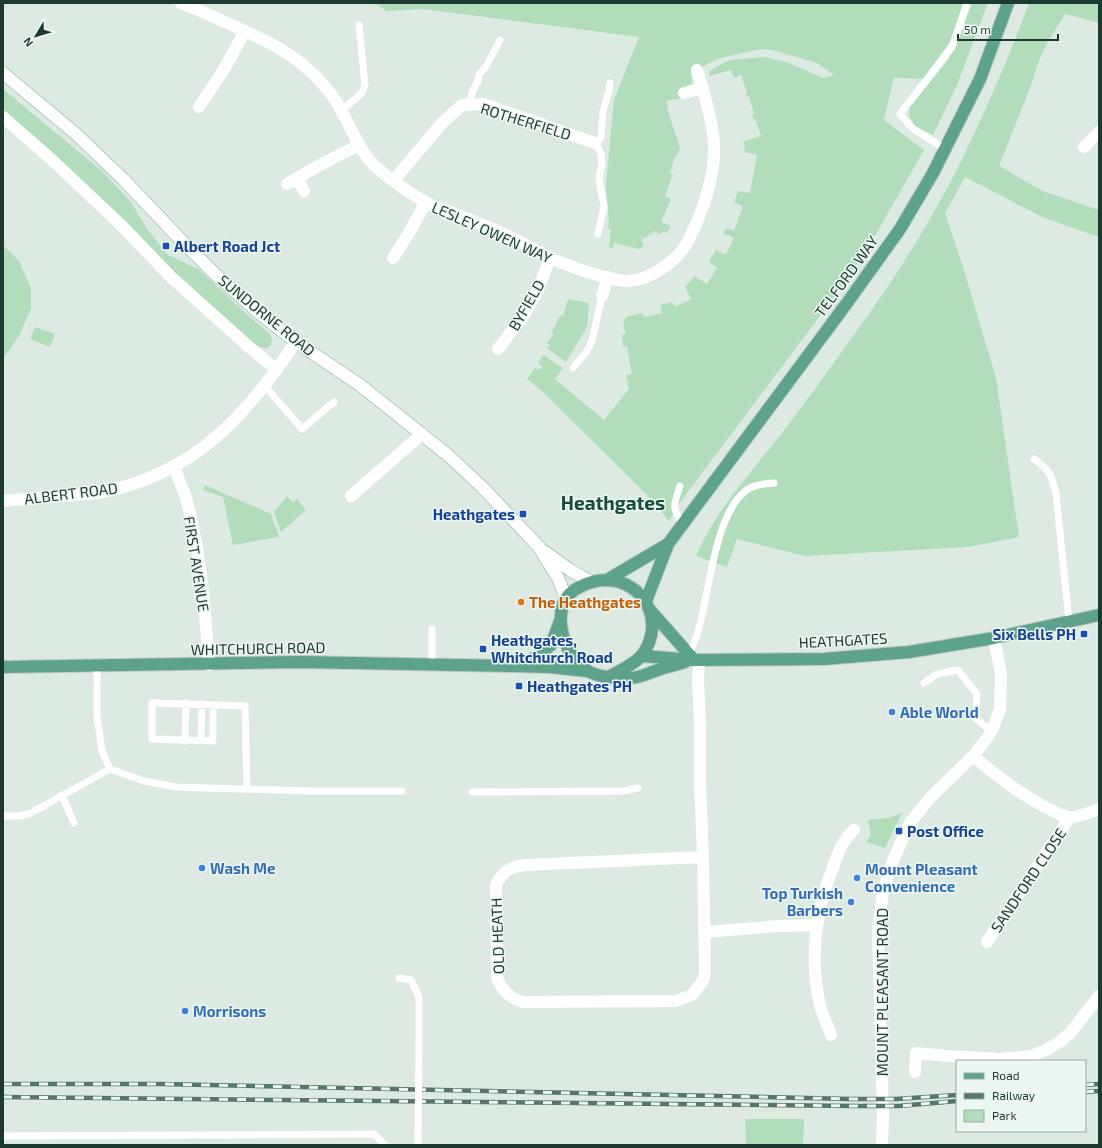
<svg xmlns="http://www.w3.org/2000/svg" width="1102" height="1148" viewBox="0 0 1102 1148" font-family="'Exo 2',sans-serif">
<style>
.green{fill:#b2ddba}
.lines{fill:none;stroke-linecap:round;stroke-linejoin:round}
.secondary-casing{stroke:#aecabe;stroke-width:14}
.primary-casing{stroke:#c0c8c5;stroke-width:14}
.service{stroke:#fff;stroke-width:7}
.minor{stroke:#fff;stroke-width:12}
.tertiary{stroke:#fff;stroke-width:12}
.secondary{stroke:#fff;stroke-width:12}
.primary{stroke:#5da38b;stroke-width:12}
.rail-casing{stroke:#57766b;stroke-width:4.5}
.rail{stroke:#ecf7f1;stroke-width:3;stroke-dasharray:9;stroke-linecap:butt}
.service-bridge{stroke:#fff;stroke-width:7}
.transit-dot{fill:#1a4fb4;stroke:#ecf7f1;stroke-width:1.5}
.food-dot{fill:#e8710a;stroke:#ecf7f1;stroke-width:1.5}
.shop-dot{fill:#3f7fe0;stroke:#ecf7f1;stroke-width:1.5}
.labels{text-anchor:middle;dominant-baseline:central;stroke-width:3;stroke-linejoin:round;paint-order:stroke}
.street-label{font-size:15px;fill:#1d3a30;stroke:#ecf7f1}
.transit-label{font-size:15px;font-weight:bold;fill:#164399;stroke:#ecf7f1;text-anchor:start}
.food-label{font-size:15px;font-weight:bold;fill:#c56008;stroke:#ecf7f1;text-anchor:start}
.shop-label{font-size:15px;font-weight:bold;fill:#366cbe;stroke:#ecf7f1;text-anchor:start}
.district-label{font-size:19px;font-weight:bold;fill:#184d3b;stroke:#ecf7f1}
</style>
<rect width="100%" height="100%" fill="#dceae2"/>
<path class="green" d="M 374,3 L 964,3 L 951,40 L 923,79 L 894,78 L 884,120 L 924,150 L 868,248 L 825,309 L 681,501 L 669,521 L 647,495 L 543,392 L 527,379 L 535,368 L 538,370 L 543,367 L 538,363 L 543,355 L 563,368 L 555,379 L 604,420 L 629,389 L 626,375 L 632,374 L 627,346 L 623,347 L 622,335 L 626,334 L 623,323 L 626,317 L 642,313 L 644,317 L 662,313 L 660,305 L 672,302 L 675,307 L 691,299 L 685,287 L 695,276 L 707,284 L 717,268 L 709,262 L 716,250 L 726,255 L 734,238 L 723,233 L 726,228 L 734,231 L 743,206 L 734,203 L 738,191 L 750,193 L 757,155 L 744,152 L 745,146 L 743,142 L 761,136 L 755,119 L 753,119 L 752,115 L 754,114 L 749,96 L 747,97 L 746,94 L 747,93 L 741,75 L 734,78 L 731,70 L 709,76 L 710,71 L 716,67 L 730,60 L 765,57 L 789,63 L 823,78 L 834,75 L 817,63 L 772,50 L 760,49 L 720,58 L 691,72 L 692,83 L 688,87 L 682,98 L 666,101 L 668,108 L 667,108 L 680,148 L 677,156 L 675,156 L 670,173 L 673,174 L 665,196 L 671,199 L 661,222 L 671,226 L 667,233 L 664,231 L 658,235 L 656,231 L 641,240 L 644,246 L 639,249 L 614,243 L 613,248 L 609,247 L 611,230 L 608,228 L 609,221 L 606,186 L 614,100 L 639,37 L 423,9 L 387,11 Z
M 972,3 L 988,3 L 957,85 L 933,135 L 915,126 L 909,116 L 910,107 L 948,60 L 960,36 Z
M 1029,3 L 1099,3 L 1099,23 L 1065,14 L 1049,40 L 1039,60 L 1030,88 L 999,166 L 1043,191 L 1099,210 L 1099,237 L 1042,217 L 965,177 L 945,213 L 963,267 L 996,378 L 1019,537 L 968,547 L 805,556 L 737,539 L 727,567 L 696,556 C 716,509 751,473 782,433 C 806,401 830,369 853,336 C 895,279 934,217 965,153 C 989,104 1010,54 1029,3 Z
M 3,89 L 103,172 L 131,202 L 147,229 L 168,255 L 198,269 L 252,319 L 269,333 L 272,339 L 271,345 L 269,347 L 265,348 L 256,346 L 177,275 L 80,179 L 3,110 Z
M 3,245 L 19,261 L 31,288 L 31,309 L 19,336 L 3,359 Z
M 568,299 L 589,303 L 587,327 L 566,362 L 547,348 L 550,345 L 547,343 L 554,334 L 551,332 L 557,323 L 556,322 L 561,315 L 563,316 Z
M 35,327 L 55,334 L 50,347 L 30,339 Z
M 205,485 L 271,514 L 279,537 L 233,545 L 223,497 L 203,490 Z
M 287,496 L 293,502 L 297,499 L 306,510 L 281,532 L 274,512 Z
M 902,813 L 885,848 L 866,842 L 871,835 L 868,820 L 888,818 Z
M 745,1119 L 804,1119 L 803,1145 L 746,1145 Z"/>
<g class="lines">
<defs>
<path id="secondary" d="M 3,73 L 76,134 L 123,179 L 179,238 L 215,274 L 258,312 L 296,342 L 360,385 L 449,456 L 482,487 L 539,547 L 558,578 L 566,598
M 545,552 L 570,570 L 591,582"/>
<path id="primary" d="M 607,580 L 668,544
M 646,601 L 668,544 L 847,303 L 900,229 L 933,173 L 980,79 L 1008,3
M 650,610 L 694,660
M 642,656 L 694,660 L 824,659 L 909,652 L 994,638 L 1099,615
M 519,664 L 537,657 L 551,645 L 560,621
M 3,667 L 300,662 L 513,666 L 549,667 L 587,671
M 610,676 C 621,670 635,664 643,654 C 665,622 645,581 606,580 C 591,580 568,589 563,604 C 556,627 567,659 588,671 C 598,677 618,679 630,678 C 641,678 650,672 661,669 C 669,666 677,665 685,662"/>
</defs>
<use href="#secondary" class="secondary-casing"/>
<use href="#primary" class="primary-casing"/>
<path class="service" d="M 469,105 L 473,90 L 478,81 L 479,74 L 486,67 L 500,40
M 341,111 L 362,93 L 365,85 L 359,25
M 945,149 L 912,128 L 900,114 L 952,47 L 967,3
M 598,234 L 604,207 L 599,178 L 602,164 L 601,153 L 595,143 L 601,138 L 603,111 L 609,91 L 610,83
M 573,368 L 587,351 L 592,341 L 602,296
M 265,386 L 302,429 L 334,402
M 1034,459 C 1050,470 1052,476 1056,494 L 1069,621
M 680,486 C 674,503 671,509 683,524
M 689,655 C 692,647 696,640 698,632 C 709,594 714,520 743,493 C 751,485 762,484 774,483
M 432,665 L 432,629
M 97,666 L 97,716 L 102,751 L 110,769 L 144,781 L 176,787 L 310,791 L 402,791
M 924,683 L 937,674 L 958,670 L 977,694 L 975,718 L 985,726 L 993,728
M 213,705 L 213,741 L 152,739 L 152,703 L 245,706 L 247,788
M 185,741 L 186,703
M 201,741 L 202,704
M 472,792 L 623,791 L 638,788
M 62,795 L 74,823
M 3,816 L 20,816 L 31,813 L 110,769
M 399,978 L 411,980 L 419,997 L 419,1042
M 3,1136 L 374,1134 L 385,1145"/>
<path class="minor" d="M 181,3 C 200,10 218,19 236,27 C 260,38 282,48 302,64 C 315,75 328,88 337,103 C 350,124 358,150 376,167 C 391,180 408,192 425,202 C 434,207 445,210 455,214 C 473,221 492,228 510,237 C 523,243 536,251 549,257 C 567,266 605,279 625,281 C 649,282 679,260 689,239 C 702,214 715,176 714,148 C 714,125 704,92 697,70
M 684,93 L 703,88
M 199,107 L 223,71 L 245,31
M 3,117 L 51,159 L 121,225 L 171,277 L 248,346 L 277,370
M 1084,147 L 1099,132
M 297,179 L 304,191
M 393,181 L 443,122 L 462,105 L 483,104 L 595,143
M 287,184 L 318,166 L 359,145
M 393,258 L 409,233 L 426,202
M 602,296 L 608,277
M 498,349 L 524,315 L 538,290 L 550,258
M 174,466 C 178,477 182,487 186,498 C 201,552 205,609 209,665
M 351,496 L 422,434
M 3,501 C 26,499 50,497 73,495 C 83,494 93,494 103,492 C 196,473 245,416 296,342
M 699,660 L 698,681 L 700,723 L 700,782 L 703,857 L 705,972 L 703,981 L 692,995 L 676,1001 L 523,1002 C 510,998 502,991 497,978 L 496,885 C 503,871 510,867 525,865 L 703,857
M 973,756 C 997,776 1021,795 1049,809 C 1055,812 1062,816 1069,817 C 1079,818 1090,812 1099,809
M 705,932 L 778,926 L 817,925
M 987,942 L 1070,817
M 831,1035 C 828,1026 824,1018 821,1009 C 809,962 815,915 832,870 C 837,856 842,840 854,830
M 915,1072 L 916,1053 L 948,1056 L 999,1059 L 1031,1056 L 1046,1050 L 1061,1041 L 1071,1032 L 1099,996"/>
<path class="tertiary" d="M 882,1145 L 883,1116 L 878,930 L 883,891 L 894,858 L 910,823 L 929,799 L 973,756 L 988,737 L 993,728 L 1000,709 L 1001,674 L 994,638"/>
<use href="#secondary" class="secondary"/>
<use href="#primary" class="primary"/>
<defs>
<path id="rail" d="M 3,1084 L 160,1084 L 851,1099 L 896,1099 L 957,1095
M 1085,1085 L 1099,1084
M 1085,1092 L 1099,1091
M 3,1097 L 855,1106 L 899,1106 L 957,1101"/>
</defs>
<use href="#rail" class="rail-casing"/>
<use href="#rail" class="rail"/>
<path class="service-bridge" d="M 418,1145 L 419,1042"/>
</g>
<g class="transit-dot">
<rect x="162" y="242" width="8" height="8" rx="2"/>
<rect x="519" y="510" width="8" height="8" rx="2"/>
<rect x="1080" y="630" width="8" height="8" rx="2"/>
<rect x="479" y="645" width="8" height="8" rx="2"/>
<rect x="515" y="682" width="8" height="8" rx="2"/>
<rect x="895" y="827" width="8" height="8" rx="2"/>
</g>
<circle class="food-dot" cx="521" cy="602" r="4"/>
<g class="shop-dot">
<circle cx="892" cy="712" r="4"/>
<circle cx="202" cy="868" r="4"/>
<circle cx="857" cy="878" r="4"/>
<circle cx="851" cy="902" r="4"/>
<circle cx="185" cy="1011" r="4"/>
</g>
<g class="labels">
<g class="street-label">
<text transform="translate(526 121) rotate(17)">ROTHERFIELD</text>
<text transform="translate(492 232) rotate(24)">LESLEY OWEN WAY</text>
<text transform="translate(846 276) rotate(-54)">TELFORD WAY</text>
<text transform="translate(526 305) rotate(-60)">BYFIELD</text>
<text transform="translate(267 315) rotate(39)">SUNDORNE ROAD</text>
<text transform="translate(71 493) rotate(-7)">ALBERT ROAD</text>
<text transform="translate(197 564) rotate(81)">FIRST AVENUE</text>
<text transform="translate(843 640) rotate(-3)">HEATHGATES</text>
<text transform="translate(258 648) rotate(-1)">WHITCHURCH ROAD</text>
<text transform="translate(1028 880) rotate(-56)">SANDFORD CLOSE</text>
<text transform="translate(497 936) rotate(-92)">OLD HEATH</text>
<text transform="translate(882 992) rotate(-90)">MOUNT PLEASANT ROAD</text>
</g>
<g class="transit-label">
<text x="174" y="246">Albert Road Jct</text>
<text x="515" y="514" text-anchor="end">Heathgates</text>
<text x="1076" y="634" text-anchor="end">Six Bells PH</text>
<text x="491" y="640">Heathgates,<tspan x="491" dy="17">Whitchurch Road</tspan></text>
<text x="527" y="686">Heathgates PH</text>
<text x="907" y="831">Post Office</text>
</g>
<g class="food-label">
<text x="529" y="602">The Heathgates</text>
</g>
<g class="shop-label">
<text x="900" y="712">Able World</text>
<text x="210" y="868">Wash Me</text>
<text x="865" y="869">Mount Pleasant<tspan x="865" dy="17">Convenience</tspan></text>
<text x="843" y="893" text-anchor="end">Top Turkish<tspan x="843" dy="17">Barbers</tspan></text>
<text x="193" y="1011">Morrisons</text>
</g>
<g class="district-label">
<text x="613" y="502">Heathgates</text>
</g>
</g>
<rect width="1102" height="1148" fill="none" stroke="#1d3a30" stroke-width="8"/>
<rect x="956" y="1060" width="130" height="72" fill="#ecf7f1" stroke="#99aba4"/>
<rect x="964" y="1073" width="20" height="6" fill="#5da38b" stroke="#99aba4"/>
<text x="992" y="1080" font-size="12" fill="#1d3a30">Road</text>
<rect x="964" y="1093" width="20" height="6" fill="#57766b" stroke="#99aba4"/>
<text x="992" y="1100" font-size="12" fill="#1d3a30">Railway</text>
<rect x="964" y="1110" width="20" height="12" fill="#b2ddba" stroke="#99aba4"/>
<text x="992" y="1120" font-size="12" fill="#1d3a30">Park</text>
<g transform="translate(36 36) rotate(232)" stroke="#ecf7f1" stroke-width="3" paint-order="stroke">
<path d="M0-3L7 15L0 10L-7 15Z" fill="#1d3a30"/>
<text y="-6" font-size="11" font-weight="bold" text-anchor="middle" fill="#1d3a30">N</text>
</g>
<path d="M958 34v6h100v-6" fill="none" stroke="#1d3a30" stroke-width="2"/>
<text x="964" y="34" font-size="12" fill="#1d3a30" stroke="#ecf7f1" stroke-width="3" paint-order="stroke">50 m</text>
</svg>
